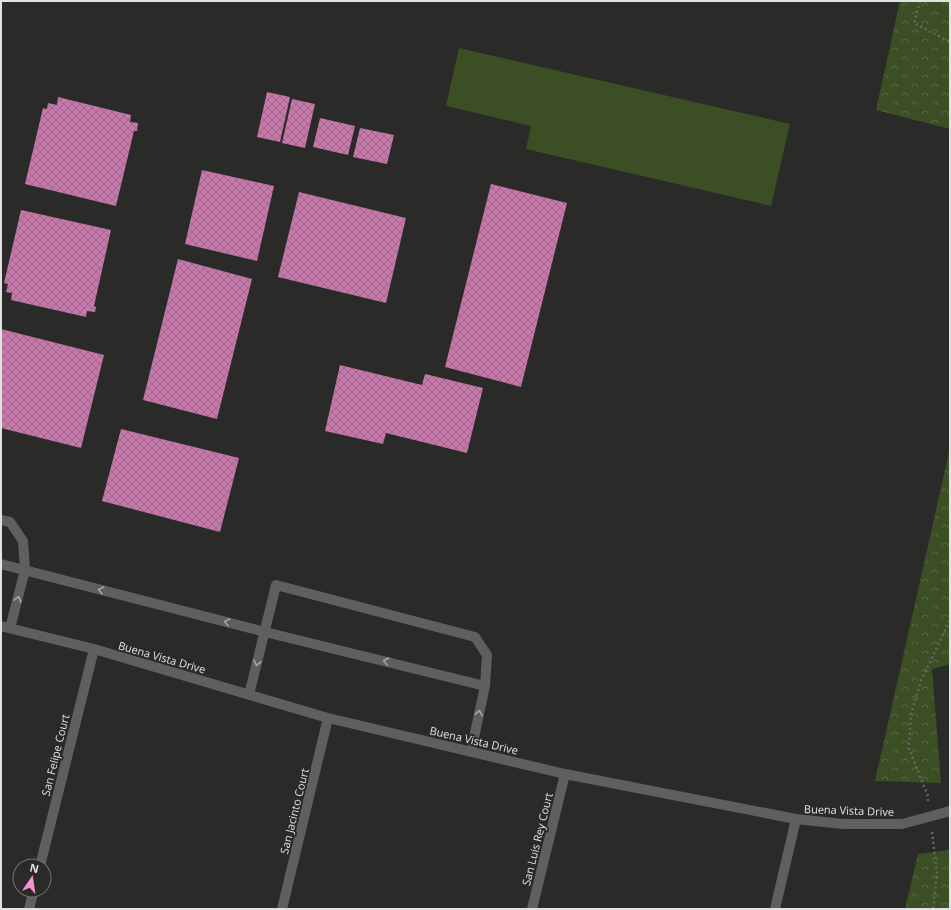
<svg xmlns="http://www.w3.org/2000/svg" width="951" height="910" viewBox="0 0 951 910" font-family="'Open Sans',sans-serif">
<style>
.park{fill:url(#park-crowns)}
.pitch{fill:#3b4e24}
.building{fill:url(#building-cross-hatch)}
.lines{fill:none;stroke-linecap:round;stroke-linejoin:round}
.path{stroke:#666765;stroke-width:2.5;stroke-dasharray:2 3;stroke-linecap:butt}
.minor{stroke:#5e5f5e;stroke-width:10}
.oneway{stroke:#a6a7a6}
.labels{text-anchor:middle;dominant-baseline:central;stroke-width:4;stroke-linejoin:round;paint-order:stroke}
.street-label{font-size:11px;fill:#e1e2e1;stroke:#2a2b28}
</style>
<defs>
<pattern id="park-crowns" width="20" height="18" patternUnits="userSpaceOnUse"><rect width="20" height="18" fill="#3b4e24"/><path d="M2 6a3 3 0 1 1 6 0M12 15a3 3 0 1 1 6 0" fill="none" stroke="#576744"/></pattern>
<pattern id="building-cross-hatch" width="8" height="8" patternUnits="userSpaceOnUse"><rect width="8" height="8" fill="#c578a9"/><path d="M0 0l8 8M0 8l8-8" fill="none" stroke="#9e688b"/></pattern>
</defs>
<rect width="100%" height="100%" fill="#2a2b28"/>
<path class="park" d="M 900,1 L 950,1 L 950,129 L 876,110 Z
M 950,448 L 950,664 L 932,669 L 941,783 L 875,781 Z
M 950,850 L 950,909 L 905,909 L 918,854 Z"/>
<path class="pitch" d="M 459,48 L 790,124 L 771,206 L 526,149 L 531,126 L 446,106 Z"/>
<path class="building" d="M 267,92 L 290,97 L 280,142 L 257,137 Z
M 58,97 L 131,115 L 130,122 L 138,123 L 137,131 L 134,131 L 116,206 L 25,184 L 43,108 L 47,109 L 48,103 L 57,105 Z
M 292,99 L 315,104 L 305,148 L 282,143 Z
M 320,118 L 355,126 L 348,155 L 313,147 Z
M 360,128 L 394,135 L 387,164 L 353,157 Z
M 202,170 L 274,186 L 257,261 L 185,244 Z
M 491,184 L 567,203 L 521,387 L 445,367 Z
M 299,192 L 406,218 L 386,303 L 278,277 Z
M 21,210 L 111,230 L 94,306 L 96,307 L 95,312 L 87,311 L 86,317 L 11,300 L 12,293 L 6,292 L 8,284 L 4,283 Z
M 178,259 L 252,279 L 217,419 L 143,400 Z
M 1,329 L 104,355 L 81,448 L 1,428 Z
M 340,365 L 422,385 L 425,374 L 483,388 L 467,453 L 386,433 L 383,444 L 325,431 Z
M 121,429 L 239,458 L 220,532 L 102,501 Z"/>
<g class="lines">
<path class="path" d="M 920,1 L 914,23 L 950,42
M 950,533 L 950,545
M 928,801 L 928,796 L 909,749 L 911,714 L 921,681 L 950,620
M 932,832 L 937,874 L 933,909"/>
<path class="minor" d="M 1,520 L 10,522 L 23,541 L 25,570 L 10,628
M 1,564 L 265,632 L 485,686 L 471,752
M 1,626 L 94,649 L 328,718 L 565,774 L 796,819 L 843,824 L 902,824 L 950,811
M 249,695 L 276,585 L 475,637 L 487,655 L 485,686
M 40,866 L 94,649
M 29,909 L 34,890
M 282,909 L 328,718
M 532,909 L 565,774
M 775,909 L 796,819"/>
</g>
<defs><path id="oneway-chevron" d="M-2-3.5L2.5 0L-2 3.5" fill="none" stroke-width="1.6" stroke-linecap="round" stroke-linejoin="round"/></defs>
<g class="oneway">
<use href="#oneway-chevron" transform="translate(101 590) rotate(-166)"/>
<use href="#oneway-chevron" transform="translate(18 599) rotate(-75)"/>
<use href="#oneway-chevron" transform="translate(227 622) rotate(-166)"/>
<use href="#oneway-chevron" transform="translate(386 661) rotate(-166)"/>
<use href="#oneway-chevron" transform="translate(257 663) rotate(104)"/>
<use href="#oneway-chevron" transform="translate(479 713) rotate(-78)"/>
</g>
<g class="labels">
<g class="street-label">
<text transform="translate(162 657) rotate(16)">Buena Vista Drive</text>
<text transform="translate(474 740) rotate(13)">Buena Vista Drive</text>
<text transform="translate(55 755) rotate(-76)">San Felipe Court</text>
<text transform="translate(849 810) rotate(2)">Buena Vista Drive</text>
<text transform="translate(294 811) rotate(-76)">San Jacinto Court</text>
<text transform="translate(537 839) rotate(-76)">San Luis Rey Court</text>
</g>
</g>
<rect width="951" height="910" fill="none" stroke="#e1e2e1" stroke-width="4"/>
<g transform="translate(32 878) rotate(13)"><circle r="19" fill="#2a2b28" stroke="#737472"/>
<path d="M0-3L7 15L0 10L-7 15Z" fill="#f690d1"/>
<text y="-6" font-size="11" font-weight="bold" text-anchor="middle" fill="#e1e2e1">N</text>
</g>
</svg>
